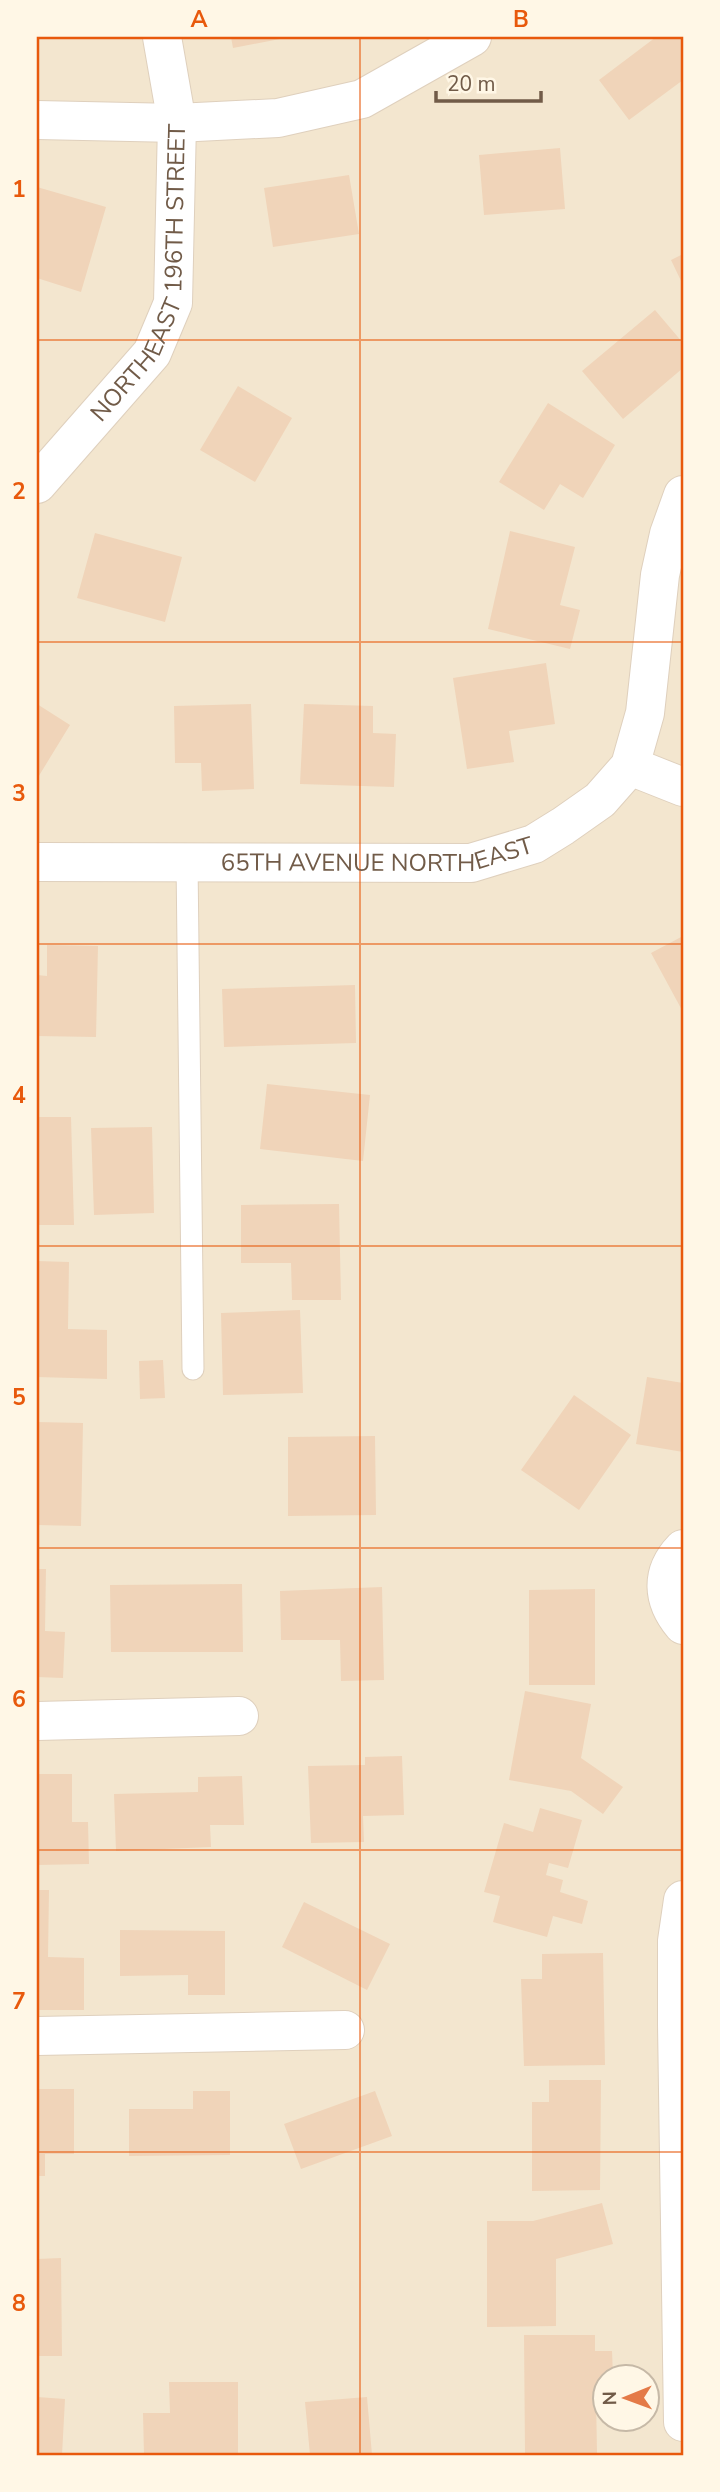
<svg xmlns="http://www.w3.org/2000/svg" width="720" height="2492" viewBox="0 0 720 2492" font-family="'Nunito Sans',sans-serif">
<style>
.residential{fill:#f3e6cf;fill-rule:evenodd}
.building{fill:#f0d4b9}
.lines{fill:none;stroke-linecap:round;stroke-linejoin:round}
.lane-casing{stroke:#dfd0bd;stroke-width:23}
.street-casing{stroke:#dfd0bd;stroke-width:40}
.lane{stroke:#fff;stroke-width:21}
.street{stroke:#fff;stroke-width:38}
.grid{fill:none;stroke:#e8590c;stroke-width:2;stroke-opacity:0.55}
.labels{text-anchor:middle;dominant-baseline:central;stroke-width:6;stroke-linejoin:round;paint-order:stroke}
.street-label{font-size:24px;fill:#715b48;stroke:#fff7e6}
.neatline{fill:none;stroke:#e8590c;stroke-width:2.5}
.grid-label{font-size:23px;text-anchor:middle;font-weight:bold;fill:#e8590c}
</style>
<rect width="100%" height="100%" fill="#fbf4e0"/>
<path class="residential" d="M 37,37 L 683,37 L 683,2455 L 37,2455 ZM 604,2376 L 646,2376 L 646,2418 L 604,2418 Z"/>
<path class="building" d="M 231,37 L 285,37 L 285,38 L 233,48 Z
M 656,37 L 680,37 L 683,41 L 683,80 L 629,120 L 599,80 Z
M 560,148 L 565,209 L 484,215 L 479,155 Z
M 349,175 L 359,234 L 273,247 L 264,188 Z
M 37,187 L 106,207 L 81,292 L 37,278 Z
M 683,254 L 683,285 L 671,260 Z
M 655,310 L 683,343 L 683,368 L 623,419 L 582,371 Z
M 238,386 L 292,418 L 255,482 L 200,450 Z
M 548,403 L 615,445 L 583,498 L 560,484 L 544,510 L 499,482 Z
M 510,531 L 575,547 L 560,605 L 580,610 L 570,649 L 488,629 Z
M 95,533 L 182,557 L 165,622 L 77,598 Z
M 546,663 L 555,724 L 509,731 L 514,762 L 467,769 L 453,678 Z
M 37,704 L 70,725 L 37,779 Z
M 251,704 L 254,789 L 202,791 L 201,763 L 175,763 L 174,706 Z
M 304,704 L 373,706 L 373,733 L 396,734 L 394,787 L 300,784 Z
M 683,936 L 683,1012 L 651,953 Z
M 47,945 L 98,946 L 96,1037 L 37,1036 L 37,975 L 47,976 Z
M 355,985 L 356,1043 L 224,1047 L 222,989 Z
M 267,1084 L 370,1095 L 363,1161 L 260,1149 Z
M 37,1117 L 71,1117 L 74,1225 L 37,1225 Z
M 152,1127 L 154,1213 L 94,1215 L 91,1128 Z
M 339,1204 L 341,1300 L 292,1300 L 291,1263 L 241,1263 L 241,1205 Z
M 37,1261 L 69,1262 L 68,1329 L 107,1330 L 107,1379 L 37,1377 Z
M 300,1310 L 303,1393 L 223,1395 L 221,1313 Z
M 163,1360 L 165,1398 L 140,1399 L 139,1361 Z
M 647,1377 L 683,1383 L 683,1452 L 636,1444 Z
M 574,1395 L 631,1435 L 579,1510 L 521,1470 Z
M 37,1422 L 83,1423 L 81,1526 L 37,1525 Z
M 375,1436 L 376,1515 L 288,1516 L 288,1437 Z
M 37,1569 L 46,1569 L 45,1631 L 65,1632 L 63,1678 L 37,1677 Z
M 242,1584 L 243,1652 L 111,1652 L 110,1585 Z
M 382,1587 L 384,1680 L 341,1681 L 340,1640 L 281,1640 L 280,1591 Z
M 595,1589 L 595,1685 L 529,1685 L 529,1590 Z
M 525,1691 L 591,1704 L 581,1758 L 623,1787 L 603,1814 L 571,1791 L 509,1780 Z
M 402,1756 L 404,1815 L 363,1816 L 364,1842 L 311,1843 L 308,1766 L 365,1765 L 365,1757 Z
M 37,1774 L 72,1774 L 72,1822 L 88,1822 L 89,1864 L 37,1865 Z
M 242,1776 L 244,1825 L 210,1825 L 211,1847 L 116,1851 L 114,1794 L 198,1792 L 198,1777 Z
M 540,1808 L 582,1820 L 568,1868 L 549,1863 L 546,1875 L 563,1880 L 560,1892 L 588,1901 L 582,1924 L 553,1916 L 547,1937 L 493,1922 L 500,1896 L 484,1892 L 504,1823 L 533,1832 Z
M 37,1890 L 49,1890 L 48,1957 L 84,1958 L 84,2010 L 37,2010 Z
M 304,1902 L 390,1944 L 367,1990 L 282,1947 Z
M 120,1930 L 225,1931 L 225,1995 L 188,1995 L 188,1975 L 120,1976 Z
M 603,1953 L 605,2065 L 524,2066 L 521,1979 L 542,1979 L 542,1954 Z
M 549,2080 L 601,2080 L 600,2190 L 532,2191 L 532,2102 L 549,2102 Z
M 37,2089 L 74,2089 L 74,2154 L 45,2154 L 45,2176 L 37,2176 Z
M 193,2091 L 230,2091 L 230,2155 L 129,2156 L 129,2109 L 193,2109 Z
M 375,2091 L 392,2136 L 301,2169 L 284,2124 Z
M 602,2203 L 613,2244 L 556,2259 L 556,2326 L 487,2327 L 487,2221 L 533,2221 Z
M 61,2258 L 62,2356 L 37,2356 L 37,2259 Z
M 524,2335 L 595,2335 L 595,2351 L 612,2351 L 613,2376 L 604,2376 L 604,2397 L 596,2397 L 597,2453 L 525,2453 Z
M 169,2382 L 238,2382 L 238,2455 L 144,2455 L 143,2413 L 170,2413 Z
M 37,2397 L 65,2399 L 62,2455 L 37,2455 Z
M 367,2397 L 372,2455 L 310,2455 L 305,2402 Z"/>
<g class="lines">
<defs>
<path id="lane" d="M 187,861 L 193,1369"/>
<g id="street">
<path d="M 37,120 L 177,123 L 278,118 L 362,99 L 472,37"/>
<path id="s1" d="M 37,484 L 152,353 L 173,303 L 177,123 L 162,37"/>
<path d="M 630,766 L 683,787"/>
<path id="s2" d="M 37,862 L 471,863 L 534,844 L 563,826 L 600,800 L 630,766 L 645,713 L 660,575 L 669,534 L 683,495"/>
<path d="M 683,1549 C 660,1573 662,1600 683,1625"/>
<path d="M 37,1721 L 239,1716"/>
<path d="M 683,1900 L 677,1941 L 677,2024 L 683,2422"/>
<path d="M 37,2036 L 345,2030"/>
</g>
</defs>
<use href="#lane" class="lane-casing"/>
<use href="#street" class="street-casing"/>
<use href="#lane" class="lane"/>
<use href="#street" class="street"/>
</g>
<path class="grid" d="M 360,37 L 360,2455M 37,340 L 683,340M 37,642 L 683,642M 37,944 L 683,944M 37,1246 L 683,1246M 37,1548 L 683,1548M 37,1850 L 683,1850M 37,2152 L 683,2152"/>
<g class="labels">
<g class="street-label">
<text stroke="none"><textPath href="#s1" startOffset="248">NORTHEAST 196TH STREET</textPath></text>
<text stroke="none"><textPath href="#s2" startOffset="341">65TH AVENUE NORTHEAST</textPath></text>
</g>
</g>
<rect width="720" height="2492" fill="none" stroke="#fff7e6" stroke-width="77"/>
<g transform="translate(626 2398) rotate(269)"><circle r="33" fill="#fff7e6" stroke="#c6b9a7" stroke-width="2"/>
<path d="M0-5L12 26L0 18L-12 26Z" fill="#e47a47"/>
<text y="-10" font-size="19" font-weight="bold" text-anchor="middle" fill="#715b48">N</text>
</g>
<path d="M436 91v10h105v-10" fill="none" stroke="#715b48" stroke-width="3.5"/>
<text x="447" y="91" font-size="21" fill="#715b48" stroke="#fff7e6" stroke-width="5" paint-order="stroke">20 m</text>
<rect x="38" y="38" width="644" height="2416" class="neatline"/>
<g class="grid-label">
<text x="199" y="27">A</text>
<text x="521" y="27">B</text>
<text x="19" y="197">1</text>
<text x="19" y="499">2</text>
<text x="19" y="801">3</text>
<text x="19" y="1103">4</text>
<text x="19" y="1405">5</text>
<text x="19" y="1707">6</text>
<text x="19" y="2009">7</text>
<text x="19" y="2311">8</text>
</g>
</svg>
